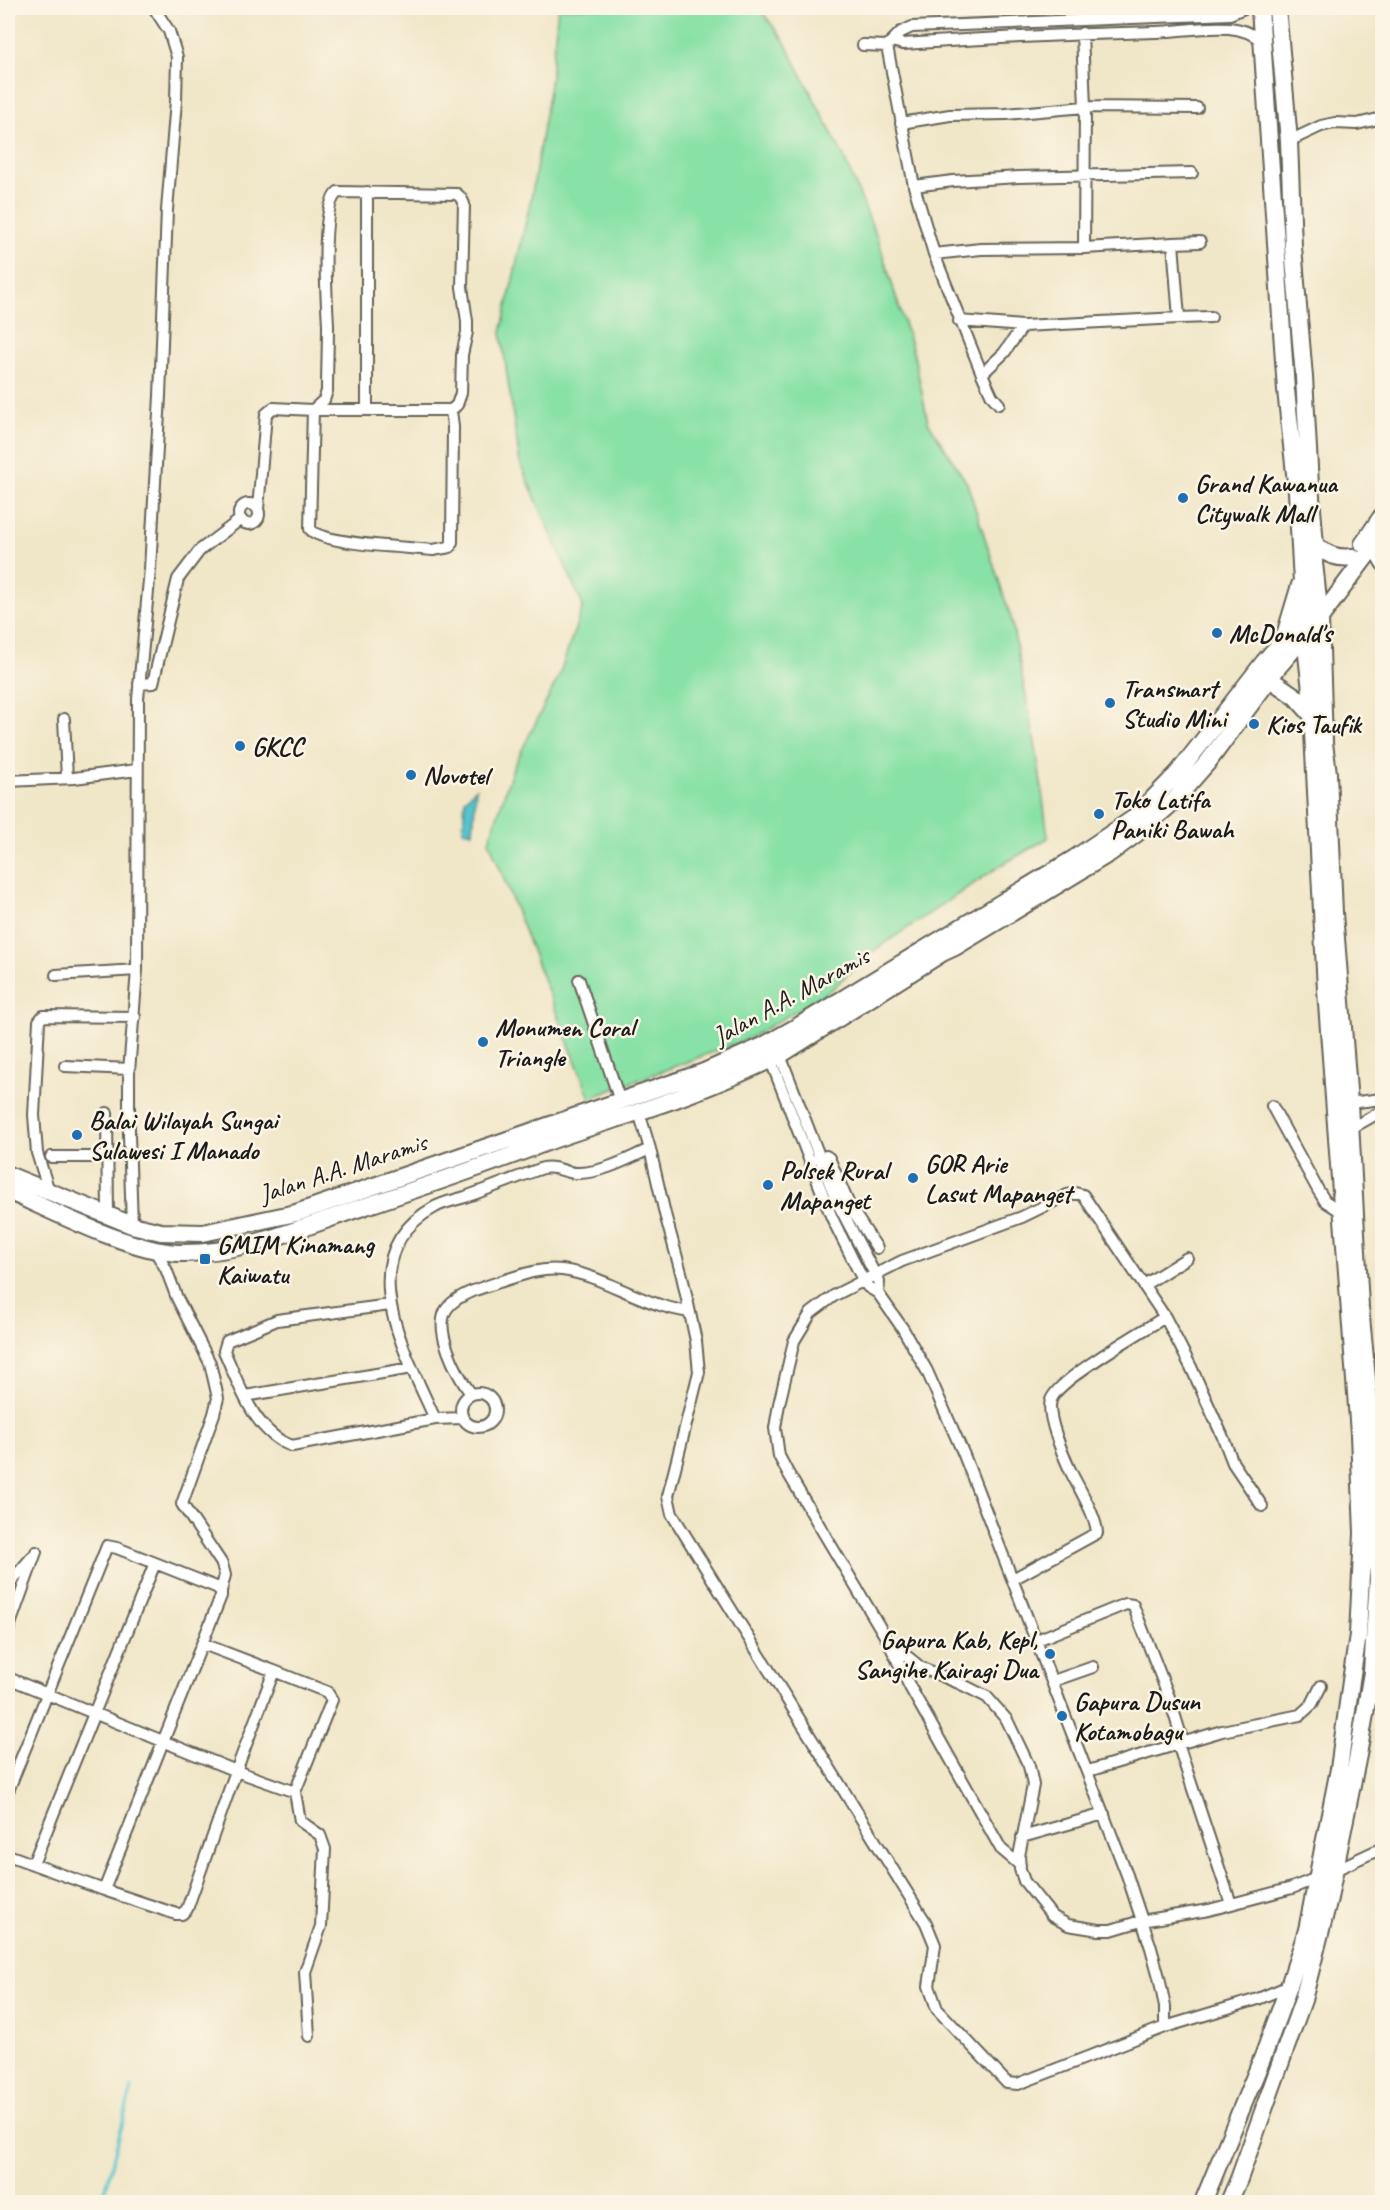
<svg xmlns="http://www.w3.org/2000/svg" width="1390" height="2210" viewBox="0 0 1390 2210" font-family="Caveat,sans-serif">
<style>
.green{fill:#88e1a6;stroke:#527e61;stroke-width:1.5}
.water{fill:#56c3cd;stroke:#397074;stroke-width:1.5}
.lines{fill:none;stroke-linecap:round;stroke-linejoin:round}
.stream{stroke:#56c3cd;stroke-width:3}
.minor-casing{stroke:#666358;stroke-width:14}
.highway-casing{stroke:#666358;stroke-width:20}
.minor{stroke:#fff;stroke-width:10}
.highway{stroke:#fff;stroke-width:16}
.poi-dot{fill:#1f6fb2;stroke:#fcf5e5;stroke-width:2}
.labels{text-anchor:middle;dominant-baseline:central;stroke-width:5;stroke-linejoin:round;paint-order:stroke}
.poi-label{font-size:26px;font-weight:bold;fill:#1c1c1c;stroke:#fcf5e5;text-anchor:start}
.street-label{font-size:26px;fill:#1c1c1c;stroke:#fcf5e5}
</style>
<rect width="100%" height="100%" fill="#fcf5e5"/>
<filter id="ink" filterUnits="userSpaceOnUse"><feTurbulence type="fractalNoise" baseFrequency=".0167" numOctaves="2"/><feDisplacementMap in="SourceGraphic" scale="12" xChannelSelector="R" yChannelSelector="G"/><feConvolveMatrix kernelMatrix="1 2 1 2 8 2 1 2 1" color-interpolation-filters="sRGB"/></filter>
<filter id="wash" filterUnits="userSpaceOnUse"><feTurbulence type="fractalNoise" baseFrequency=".008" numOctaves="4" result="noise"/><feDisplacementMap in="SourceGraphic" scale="24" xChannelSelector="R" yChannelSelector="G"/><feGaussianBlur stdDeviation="1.35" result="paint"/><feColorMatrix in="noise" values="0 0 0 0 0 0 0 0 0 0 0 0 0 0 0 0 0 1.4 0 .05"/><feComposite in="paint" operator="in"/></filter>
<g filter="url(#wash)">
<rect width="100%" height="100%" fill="#f0e6c8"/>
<path class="green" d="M 558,8 L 759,8 L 783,39 L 843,155 L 879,242 L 914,355 L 928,422 L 967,483 L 1011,618 L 1037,754 L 1048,838 L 1000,866 L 869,954 L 831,990 L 748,1039 L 590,1098 L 489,841 L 513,768 L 559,676 L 583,606 L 520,463 L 501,333 L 532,194 L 550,84 Z"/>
<path class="water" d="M 476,788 L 473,832 L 463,830 L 465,799 Z"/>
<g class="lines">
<path class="stream" d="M 102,2202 L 132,2087"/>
</g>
</g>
<g filter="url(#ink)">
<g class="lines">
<defs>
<path id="minor" d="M 1082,33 L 1085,107 L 1084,248 L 1173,243 L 1179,318 L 1211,317
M 892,41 L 903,44 C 988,38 1071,34 1156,32 C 1180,31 1205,26 1229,28 C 1242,29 1252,33 1262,41
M 863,45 L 887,46
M 901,123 L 950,115 L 1006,114 L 1085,107 L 1197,108
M 1289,141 L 1321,126 L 1335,123 L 1357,124 L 1382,118
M 914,186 L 953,181 L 1019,177 L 1192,173
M 1173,243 L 1200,242
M 934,254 L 981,249 L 1084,248
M 959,321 L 1023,326 L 1179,318
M 982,374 L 1004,353 L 1023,326
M 999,404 L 992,396 L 982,374 L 934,254 L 914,186 L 887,46 L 901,32 L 912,27 L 1230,14 L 1244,8
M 313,410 L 324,400 L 327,391 C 327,369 328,347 328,325 C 327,301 319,205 338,192 L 457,194 L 461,198 L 464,204 L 462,287 L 467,321 L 467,332 L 462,355 L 461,393 L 457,405 L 451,410
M 367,410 L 367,192
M239 514a10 10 0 1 1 20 0a10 10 0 1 1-20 0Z
M 258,509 L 266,414 L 273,408 L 313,410 L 310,529 C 322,545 409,547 433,550 L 450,547 L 452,542 L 453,427 L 451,410 L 313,410
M 1372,548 L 1382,565
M 139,684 L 153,683 L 178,579 L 200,550 L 241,519
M 64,719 L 67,778
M 8,781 L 74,778 L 137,770
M 56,975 L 137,970
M 579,980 L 620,1101
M 778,1050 L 837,1202 L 879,1282 L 878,1293
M 769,1056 L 832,1218 L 863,1280 L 868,1287 L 878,1293 L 903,1329 L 927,1371 L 964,1455 L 1127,1875 L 1151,1948 L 1159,1977 L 1165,2007 L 1165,2027
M 65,1066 L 129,1069
M 1349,1103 L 1382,1099
M 1272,1106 L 1318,1190 L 1325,1201 L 1342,1212
M 107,1113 L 108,1216
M 1350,1129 L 1382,1111
M 650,1149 L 665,1214 L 682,1276 L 696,1341 L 699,1372 L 668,1496 L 672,1514 L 926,1923 L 935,1945 L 929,1986 L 937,2009 L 1007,2083 L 1018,2084 L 1165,2027 L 1258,1999 L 1289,1986
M 51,1157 L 106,1157
M 818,1158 L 826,1156 L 829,1158 L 850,1207 L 877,1248
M 49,1191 L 37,1153 L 34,1115 L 39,1021 L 43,1016 L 135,1017
M 132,1225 L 129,1135 L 129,1072 L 137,970 L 138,699 L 150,569 L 160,396 L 167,210 L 176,101 L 177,57 L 169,31 L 154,8
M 154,1249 L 166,1269 L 177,1298 L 210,1363 L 218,1398 L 214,1414 L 182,1504 L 222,1564 L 225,1575 L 221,1591
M 1144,1285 L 1187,1258
M 390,1305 L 277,1320 L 227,1341 L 224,1351 C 239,1384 254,1433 292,1446 L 435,1419
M461 1410a17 17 0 1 1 34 0a17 17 0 1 1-34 0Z
M 471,1394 C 458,1376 430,1326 449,1306 C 462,1292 483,1288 499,1282 C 519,1276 541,1267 562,1270 C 595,1274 626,1294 657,1304 C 668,1308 678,1310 689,1312
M 245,1396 L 412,1368
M 463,1418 L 435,1419 C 406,1353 347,1255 435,1207 C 444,1202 455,1200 465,1197 C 491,1188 517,1177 543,1168 C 558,1165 565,1174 579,1173 C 605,1172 627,1159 650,1149 L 639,1112
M 1262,1506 L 1233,1463 L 1222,1435 L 1191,1367 L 1165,1317 L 1083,1195 L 1075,1193 L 1067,1195 L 1022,1217 L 902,1261 L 835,1295 L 811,1313 L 794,1341 L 779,1404 L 775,1428 L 779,1456 L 788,1473 L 888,1641 L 920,1667 L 961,1684 L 987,1697 L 1007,1720 L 1029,1766 L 1033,1785 L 1019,1856 L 1020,1869 L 1024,1881 L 1052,1916 L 1068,1925 L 1099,1930 L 1111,1930 L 1141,1921 L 1209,1910 L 1292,1888 L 1317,1878
M 1013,1579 L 1097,1533 C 1096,1515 1078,1487 1070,1470 C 1063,1455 1046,1415 1051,1400 C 1058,1379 1143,1331 1165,1317
M 8,1585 L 32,1557
M 8,1630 L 36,1552
M 1037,1640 L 1126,1604 L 1133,1605 L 1169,1697 L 1183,1742
M 891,1647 L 910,1687 L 1001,1849 L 1020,1865
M 8,1678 L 236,1771 L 295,1792 L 332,1700 L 327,1692 L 274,1671
M 1053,1681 L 1093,1667
M 1178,1744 L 1231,1904
M 1088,1771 L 1222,1731 L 1300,1715 L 1312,1704 L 1321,1686
M 8,1791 L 107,1546 L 117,1548 L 216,1587 L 221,1591 L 221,1596 L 104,1890 L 8,1855
M 295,1792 L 300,1821 L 320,1835 L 325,1849 L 321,1926 L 305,1972 L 309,2036
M 1022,1837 L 1104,1814
M 33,1864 L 155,1563
M 1335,1870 L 1382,1848
M 104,1890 L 176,1914 L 182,1914 L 187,1909 L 236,1771 L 274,1671 L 203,1644"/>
<path id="highway" d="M 1363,544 L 1382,516
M 1315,545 C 1328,555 1337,559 1353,557
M 1285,635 L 1300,585
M 1270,679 L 1296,697 L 1312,715
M 8,1175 L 132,1225 L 161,1232 L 203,1233 L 296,1213 L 704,1072 L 763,1046 L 795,1028 L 1075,858 L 1133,819 L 1178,773 L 1264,662 L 1307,613
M 8,1191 C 53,1211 130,1251 178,1253 C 238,1255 298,1229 354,1210 C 417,1189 480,1168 542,1144 C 575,1131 608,1122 641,1111 C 689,1095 735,1077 780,1055 L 942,953 L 955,947 L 1110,853 L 1136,834 L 1171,804 L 1208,762 L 1278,667 L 1320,618 L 1382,535
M 1203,2202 L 1264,2054 L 1289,1986 L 1307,1930 L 1339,1769 L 1351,1681 L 1358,1635 L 1363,1533 L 1359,1434 L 1326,990 L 1315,772 L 1311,691 L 1305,636 L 1297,492 L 1286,390 L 1260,8
M 1229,2202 L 1239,2179 L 1303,2000 L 1329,1898 L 1358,1755 L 1372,1672 L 1378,1579 L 1369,1399 L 1360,1307 L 1349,1103 L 1334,913 L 1328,773 L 1324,743 L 1320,618 L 1314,563 L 1315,545 L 1310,485 L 1304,377 L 1293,247 L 1289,141 L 1277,8"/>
</defs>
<use href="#minor" class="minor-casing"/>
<use href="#highway" class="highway-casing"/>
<use href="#minor" class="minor"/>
<use href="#highway" class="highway"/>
</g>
</g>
<g class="poi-dot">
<circle cx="1183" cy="498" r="6"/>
<circle cx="1217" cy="633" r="6"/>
<circle cx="1110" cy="703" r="6"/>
<circle cx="1254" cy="724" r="6"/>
<circle cx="240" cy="746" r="6"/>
<circle cx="411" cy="775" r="6"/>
<circle cx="1099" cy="814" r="6"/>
<circle cx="483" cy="1042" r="6"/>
<circle cx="77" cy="1135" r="6"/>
<circle cx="913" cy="1178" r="6"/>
<circle cx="768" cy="1185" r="6"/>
<rect x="199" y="1253" width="12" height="12" rx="3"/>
<circle cx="1050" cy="1654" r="6"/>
<circle cx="1062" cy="1716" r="6"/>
</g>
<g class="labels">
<g class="poi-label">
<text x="1195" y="483">Grand Kawanua<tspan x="1195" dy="30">Citywalk Mall</tspan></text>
<text x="1229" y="633">McDonald's</text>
<text x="1122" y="688">Transmart<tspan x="1122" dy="30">Studio Mini</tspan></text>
<text x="1266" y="724">Kios Taufik</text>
<text x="252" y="746">GKCC</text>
<text x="423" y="775">Novotel</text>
<text x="1111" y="799">Toko Latifa<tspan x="1111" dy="30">Paniki Bawah</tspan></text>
<text x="495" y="1027">Monumen Coral<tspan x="495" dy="30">Triangle</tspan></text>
<text x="89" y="1120">Balai Wilayah Sungai<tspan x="89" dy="30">Sulawesi I Manado</tspan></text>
<text x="925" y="1163">GOR Arie<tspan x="925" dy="30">Lasut Mapanget</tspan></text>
<text x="780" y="1170">Polsek Rural<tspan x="780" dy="30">Mapanget</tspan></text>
<text x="217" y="1244">GMIM Kinamang<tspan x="217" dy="30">Kaiwatu</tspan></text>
<text x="1038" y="1639" text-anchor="end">Gapura Kab, Kepl,<tspan x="1038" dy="30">Sangihe Kairagi Dua</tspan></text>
<text x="1074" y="1701">Gapura Dusun<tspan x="1074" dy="30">Kotamobagu</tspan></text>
</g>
<g class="street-label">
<text transform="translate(791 996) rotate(-29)">Jalan A.A. Maramis</text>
<text transform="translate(343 1168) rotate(-18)">Jalan A.A. Maramis</text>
</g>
</g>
<rect width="1390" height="2210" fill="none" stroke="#fcf5e5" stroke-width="30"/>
</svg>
